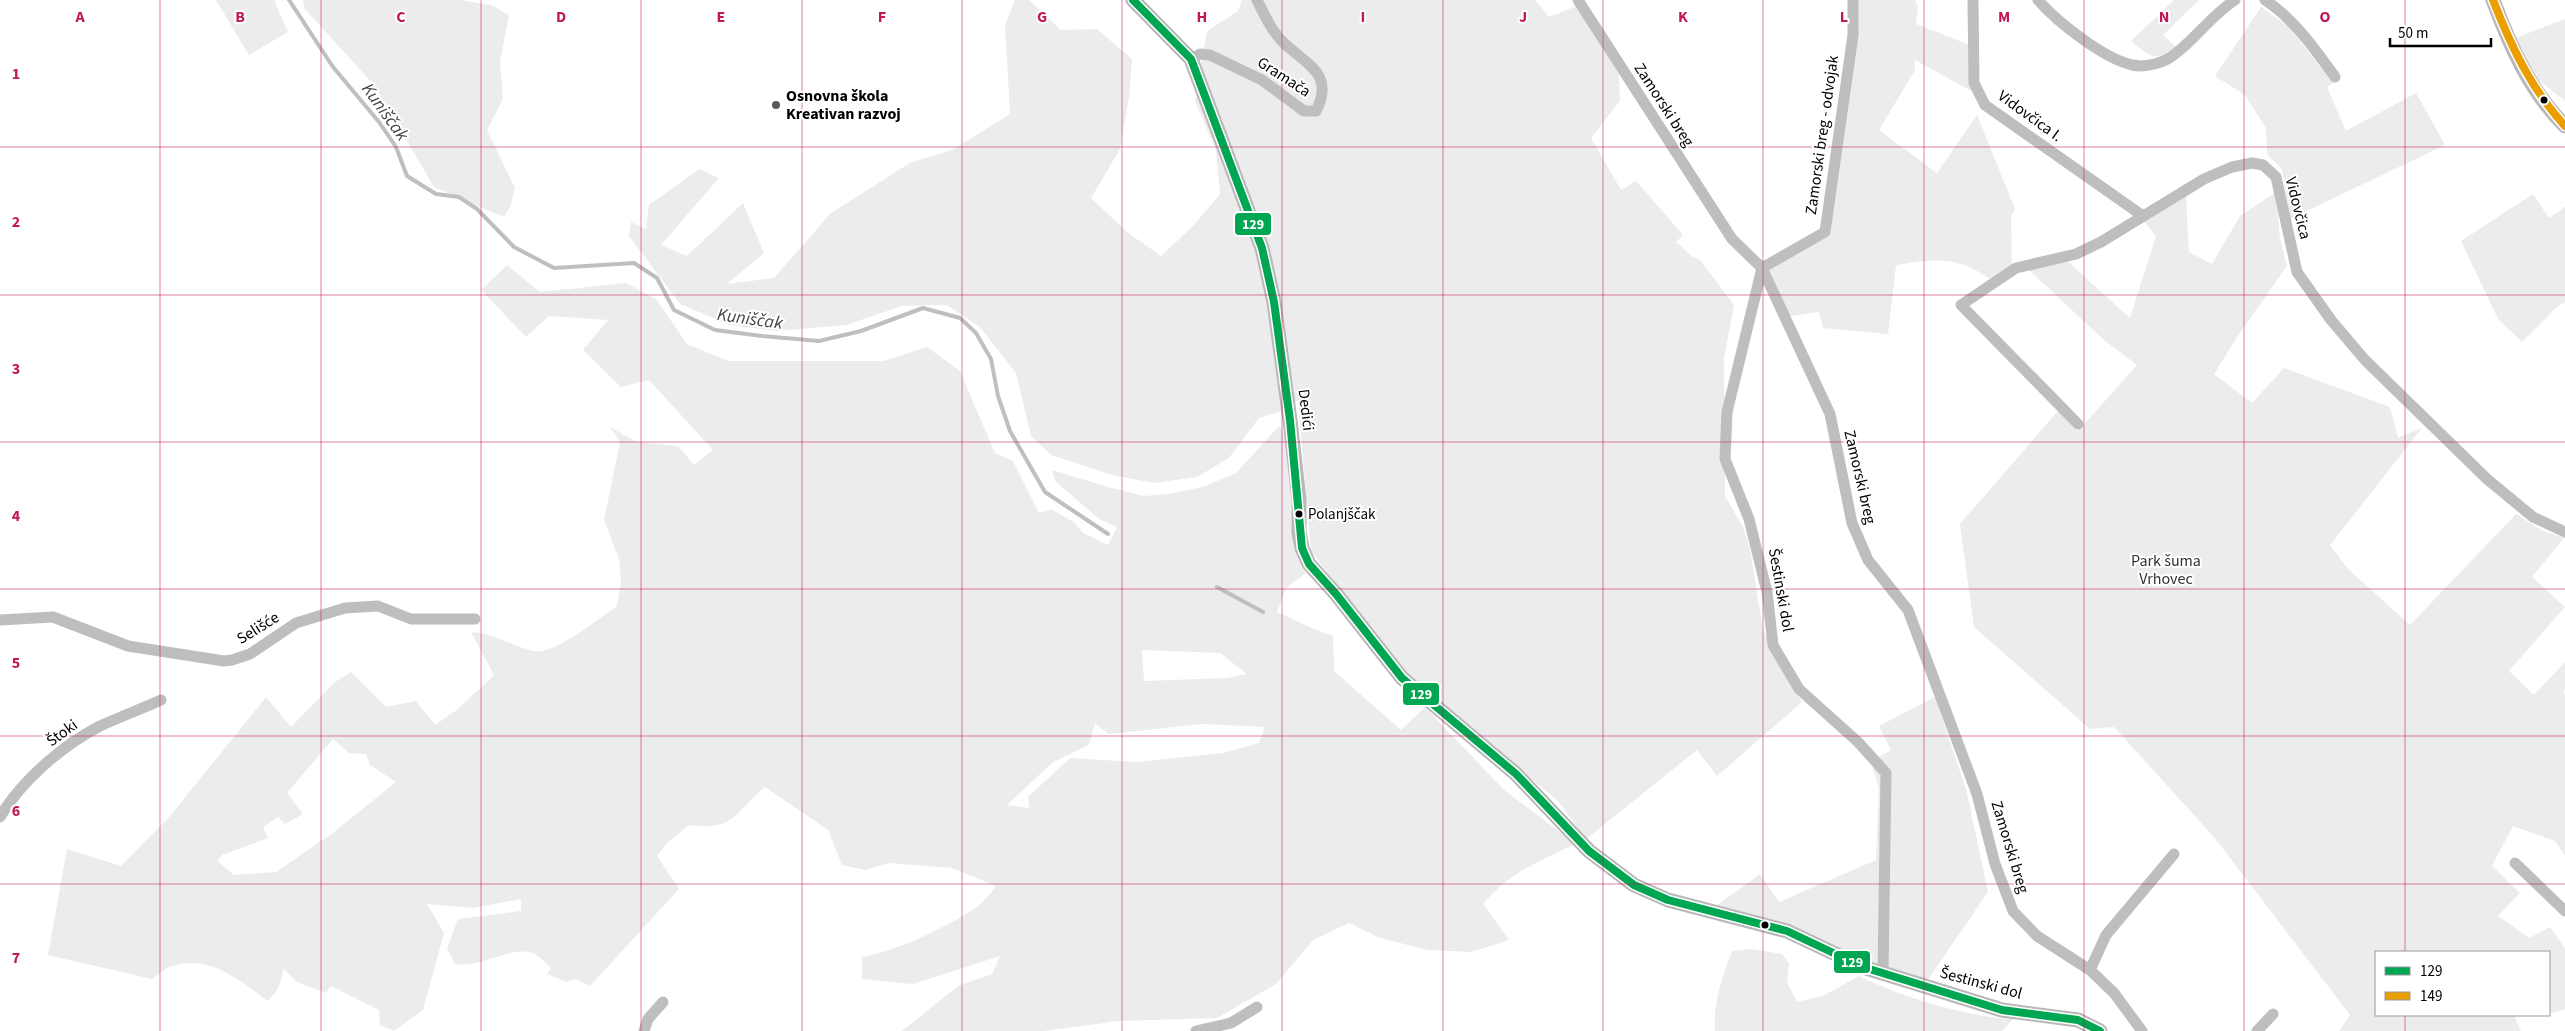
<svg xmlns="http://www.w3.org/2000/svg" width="2565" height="1031" viewBox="0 0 2565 1031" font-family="'Source Sans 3',sans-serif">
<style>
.green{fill:#ececec;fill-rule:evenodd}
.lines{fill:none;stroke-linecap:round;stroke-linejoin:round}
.stream{stroke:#bfbfbf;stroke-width:4}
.street{stroke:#bebebe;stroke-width:11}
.secondary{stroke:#b8b8b8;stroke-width:15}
.bus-1-casing{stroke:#fff;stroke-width:11}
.bus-2-casing{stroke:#fff;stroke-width:11}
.bus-1{stroke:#00a651;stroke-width:8}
.bus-2{stroke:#eb9e00;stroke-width:8}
.grid{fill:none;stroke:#c2185b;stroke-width:1;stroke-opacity:0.55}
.bus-dot{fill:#000;stroke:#fff;stroke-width:2}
.poi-dot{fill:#595959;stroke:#fff;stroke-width:2}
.labels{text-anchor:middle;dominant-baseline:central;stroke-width:4;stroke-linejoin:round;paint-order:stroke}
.bus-label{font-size:15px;fill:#000;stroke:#fff;text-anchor:start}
.street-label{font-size:16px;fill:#000;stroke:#fff}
.poi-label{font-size:16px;font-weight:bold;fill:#000;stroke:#fff;text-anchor:start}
.park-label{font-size:16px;fill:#333;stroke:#fff}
.water-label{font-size:18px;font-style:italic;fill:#444;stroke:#fff}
.grid-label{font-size:16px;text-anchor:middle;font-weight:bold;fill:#c2185b;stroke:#fff;stroke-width:4;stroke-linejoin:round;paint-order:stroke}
.line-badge{stroke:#fff;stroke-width:2}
.badge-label{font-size:14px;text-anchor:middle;font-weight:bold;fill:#fff}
</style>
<rect width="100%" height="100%" fill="#fff"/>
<path class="green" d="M 216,0 L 274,0 L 288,32 L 249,55 Z
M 303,0 L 460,0 L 491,5 L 509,15 L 500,61 L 503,99 L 487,130 L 515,188 L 511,205 L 504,217 L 434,187 L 375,86 L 304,8 Z
M 1015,0 L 1029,0 L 1061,30 L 1097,29 L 1132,59 L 1129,98 L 1120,149 L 1091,198 L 1127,232 L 1161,256 L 1193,226 L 1220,194 L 1216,150 L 1195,101 L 1207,31 L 1238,11 L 1242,0 L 1535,0 L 1549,17 L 1577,6 L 1619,74 L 1620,101 L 1591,138 L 1621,190 L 1636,181 L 1683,235 L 1676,242 L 1693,257 L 1700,260 L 1734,305 L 1724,358 L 1725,496 L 1743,527 L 1750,549 L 1763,630 L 1802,702 L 1717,776 L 1697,750 L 1586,839 L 1558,801 L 1399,668 L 1311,551 L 1298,400 L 1279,412 L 1259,418 L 1229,458 L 1197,477 L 1154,483 L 1112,475 L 1051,455 L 1031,436 L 1016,373 L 980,327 L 947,305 L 902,306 L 846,325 L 776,331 L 730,325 L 680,304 L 629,236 L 631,222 L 646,229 L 649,205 L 699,169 L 719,178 L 661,245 L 687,256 L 743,203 L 764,253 L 727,284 L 774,278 L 831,213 L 910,163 L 952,150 L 1010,114 L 1005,25 Z
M 1857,0 L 1915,0 L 1918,7 L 1916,24 L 1970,45 L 1973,92 L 1915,60 L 1915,70 L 1879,130 L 1937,173 L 1977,115 L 2015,209 L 2011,216 L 2012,265 L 1990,279 C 1956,255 1935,259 1896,265 L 1888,334 L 1823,328 L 1819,312 L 1790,316 L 1768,271 L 1829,236 Z
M 2174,0 L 2199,0 L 2163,35 L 2176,47 C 2153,63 2152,57 2131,41 Z
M 2261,7 L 2289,27 L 2333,83 L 2327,87 L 2346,131 L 2416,93 L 2445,145 L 2290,219 L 2282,169 L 2267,154 L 2266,128 L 2245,95 L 2215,76 Z
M 2565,19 L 2565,101 L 2537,79 L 2513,39 Z
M 2276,192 L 2280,239 L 2287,266 L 2241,331 L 2214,374 L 2252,403 L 2284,368 L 2390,407 L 2398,438 L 2422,428 L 2330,545 L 2348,569 L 2410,625 L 2516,514 L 2541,530 L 2564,538 L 2532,577 L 2565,607 L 2509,671 L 2534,695 L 2565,662 L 2565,689 L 2563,692 L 2565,695 L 2565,856 L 2555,841 L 2513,826 L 2492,866 L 2520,893 L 2498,916 L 2529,938 L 2550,927 L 2565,948 L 2565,1009 L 2549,1014 L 2549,952 L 2376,952 L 2376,1015 L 2514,1015 L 2521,1031 L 2339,1031 L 2350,1015 L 2214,837 L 2114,727 L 2090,729 L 1974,627 L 1960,524 L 2058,411 L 2078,431 L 2137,365 L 2104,340 L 2027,268 L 2066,260 L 2130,318 L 2156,236 L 2143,220 L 2186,196 L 2189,252 L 2212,264 L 2240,216 Z
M 2533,194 L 2549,218 L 2565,207 L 2565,302 L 2558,306 L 2522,342 L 2498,319 L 2461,241 Z
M 507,265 L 540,292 L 626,283 L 656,299 L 687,344 L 728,361 L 884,361 L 927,347 L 960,371 L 995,453 L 1013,461 L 1039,513 L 1051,509 L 1075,523 L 1083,533 L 1108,545 L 1117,527 L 1099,519 L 1055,481 L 1052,470 L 1108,487 L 1144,496 L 1168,494 L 1203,487 L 1236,473 L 1279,426 C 1286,433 1286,441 1288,451 C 1295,488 1284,543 1306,573 L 1286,588 L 1277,612 L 1314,629 L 1333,636 L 1334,671 L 1401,730 L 1425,707 L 1504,790 L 1576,844 C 1541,860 1508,873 1483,904 L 1509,940 L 1471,952 L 1428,950 L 1380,938 L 1349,923 L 1313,940 L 1276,984 L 1217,1018 L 1119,1021 L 1044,1031 L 902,1031 L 958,986 L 992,974 L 1000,956 L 913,984 L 862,979 L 862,957 C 894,952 948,927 975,908 C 983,903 991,893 996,886 L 952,868 L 889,863 L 865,870 L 842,865 L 828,830 L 765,787 C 734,813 735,831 689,825 L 667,843 L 657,856 L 679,889 L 590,986 L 576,979 L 566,982 L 547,974 L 551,968 C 546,964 539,955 532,953 C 509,946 483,968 455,964 L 447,948 L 458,919 L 521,911 L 521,899 L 473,908 L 427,904 L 444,933 L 423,1010 L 394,1031 L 380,1025 L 379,1010 L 331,986 L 326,993 L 297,982 L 284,969 L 278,989 L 268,1001 C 239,980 210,954 172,966 C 165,968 158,975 152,979 L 48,955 L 67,849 L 121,866 L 170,816 L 266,697 L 291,727 L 335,682 L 351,672 L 386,707 L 416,701 L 435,725 L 458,709 L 494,675 L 471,632 C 494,633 511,646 533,651 C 554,656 599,618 617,606 L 621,581 L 619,559 L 604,520 L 620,442 L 610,427 L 637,442 L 678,446 L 694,465 L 713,450 L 649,380 L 621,387 L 583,350 L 608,320 L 549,316 L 526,337 L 481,290 ZM 1142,650 L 1220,653 L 1247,674 L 1227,678 L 1144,681 ZM 1095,724 L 1109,734 L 1202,724 L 1265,727 L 1259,743 L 1223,753 L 1136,762 L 1070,758 L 1028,797 L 1029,808 L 1007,805 L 1053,762 L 1089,745 ZM 333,739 L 349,753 L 366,754 L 370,765 L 396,782 L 334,832 L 276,872 L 234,875 L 217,861 L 222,855 L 268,838 L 263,827 L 278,817 L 285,824 L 303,814 L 287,793 Z
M 1935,697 L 1966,789 L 1988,892 L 1927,981 L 1860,957 L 1786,924 L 1713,908 L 1760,874 L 1779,902 L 1876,860 L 1879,788 L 1871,762 L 1891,750 L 1879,726 Z
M 1751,949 L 1782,954 L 1789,963 L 1787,982 L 1797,1002 L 1823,996 L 1859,976 C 1901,997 1967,1017 2013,1019 L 2002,1031 L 1715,1031 C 1713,1003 1722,977 1732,951 Z"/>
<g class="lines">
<path class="stream" d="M 289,0 L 333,67 L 379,122 L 396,147 L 407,176 L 436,194 L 459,197 L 477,209 L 514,247 L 554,268 L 634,263 L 657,278 L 674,310 L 715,330 L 762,336 L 819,341 L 861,331 L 923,308 L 960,318 L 976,333 L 991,359 L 998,396 L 1010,431 L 1045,492 L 1108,534
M 1217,587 L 1263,612"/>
<path class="street" d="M 1578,0 L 1732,239 L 1762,268 L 1830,414 L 1852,523 L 1868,560 L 1908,610 L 1977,794 L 1995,864 L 2013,911 L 2037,936 L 2090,970 L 2114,993 L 2142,1031
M 1853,0 L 1853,35 L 1825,232 L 1762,268 L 1727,412 L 1725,459 L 1749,519 L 1767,592 L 1773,645 L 1799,689 L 1858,742 L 1886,773 L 1883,973
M 1973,0 L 1974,83 L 1985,105 L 2143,216
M 2038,0 C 2057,22 2103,58 2132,65 C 2146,68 2164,63 2175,54 C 2196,38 2212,15 2235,0
M 2265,0 C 2294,19 2315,49 2335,77
M 1191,59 L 1200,54 L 1210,55 L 1262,80 L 1304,111 L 1316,111 C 1335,74 1307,65 1284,43 C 1272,32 1264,14 1257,0
M 2078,424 L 1961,305 L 2016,268 L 2076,254 L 2101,242 L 2204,179 L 2232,167 L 2252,163 L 2263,165 L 2276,177 L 2297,272 L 2331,320 L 2365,360 L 2487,479 L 2533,517 L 2565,532
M 0,620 L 53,617 L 128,646 L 224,661 L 232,660 L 250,654 L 296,623 L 345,608 L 378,606 L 411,619 L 475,619
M 0,817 C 21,781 63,745 100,726 C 120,717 141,709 161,700
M 2515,863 L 2565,911
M 2090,970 L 2106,935 L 2174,854
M 644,1031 L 648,1019 L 663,1002
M 1196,1031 L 1231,1023 L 1257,1007
M 2257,1031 L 2273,1014"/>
<path class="secondary" d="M 1133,0 L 1191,59 L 1262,248 L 1274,302 L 1290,420 L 1299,499 L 1299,532 L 1302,548 L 1309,564 L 1336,594 L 1402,678 L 1516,774 L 1589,851 L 1634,885 L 1668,900 L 1787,931 L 1863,967 L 2002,1010 L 2078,1020 L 2100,1031
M 2493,0 C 2510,46 2530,91 2565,126"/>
<defs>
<path id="bus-1" d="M 1133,0 L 1191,59 L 1262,248 L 1274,302 L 1290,420 L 1302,548 L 1309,564 L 1336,594 L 1402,678 L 1516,774 L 1589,851 L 1634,885 L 1668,900 L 1787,931 L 1863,967 L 2002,1010 L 2078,1020 L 2100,1031"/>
<path id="bus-2" d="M 2493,0 C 2511,46 2531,89 2565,126"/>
</defs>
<use href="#bus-1" class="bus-1-casing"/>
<use href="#bus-2" class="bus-2-casing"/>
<use href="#bus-1" class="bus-1"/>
<use href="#bus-2" class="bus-2"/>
</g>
<path class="grid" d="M 160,0 L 160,1031M 321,0 L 321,1031M 481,0 L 481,1031M 641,0 L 641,1031M 802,0 L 802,1031M 962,0 L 962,1031M 1122,0 L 1122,1031M 1282,0 L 1282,1031M 1443,0 L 1443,1031M 1603,0 L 1603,1031M 1763,0 L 1763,1031M 1924,0 L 1924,1031M 2084,0 L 2084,1031M 2244,0 L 2244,1031M 2405,0 L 2405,952M 0,147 L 2565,147M 0,295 L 2565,295M 0,442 L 2565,442M 0,589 L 2565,589M 0,736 L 2565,736M 0,884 L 2565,884M 2405,1015 L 2405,1031"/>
<g class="bus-dot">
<circle cx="2544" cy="100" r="4.5"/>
<circle cx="1299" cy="514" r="4.5"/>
<circle cx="1765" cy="925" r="4.5"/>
</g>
<circle class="poi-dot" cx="776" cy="105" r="5"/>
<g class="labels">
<g class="bus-label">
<text x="1308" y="514">Polanjščak</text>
</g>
<g class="street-label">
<text transform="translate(1284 77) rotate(33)">Gramača</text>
<text transform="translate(1664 105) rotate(57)">Zamorski breg</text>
<text transform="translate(2030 116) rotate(36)">Vidovčica I.</text>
<text transform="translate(1822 135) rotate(-82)">Zamorski breg - odvojak</text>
<text transform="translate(2298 208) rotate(76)">Vidovčica</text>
<text transform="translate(1306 410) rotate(83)">Dedići</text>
<text transform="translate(1860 477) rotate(77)">Zamorski breg</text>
<text transform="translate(1781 590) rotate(80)">Šestinski dol</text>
<text transform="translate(258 628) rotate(-32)">Selišće</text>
<text transform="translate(62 733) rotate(-36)">Štoki</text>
<text transform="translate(2010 847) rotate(73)">Zamorski breg</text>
<text transform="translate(1981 983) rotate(15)">Šestinski dol</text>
</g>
<g class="poi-label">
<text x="786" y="96">Osnovna škola<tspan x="786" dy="18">Kreativan razvoj</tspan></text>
</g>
<g class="park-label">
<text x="2166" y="561">Park šuma<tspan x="2166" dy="18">Vrhovec</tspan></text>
</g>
<g class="water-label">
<text transform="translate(385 112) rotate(54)">Kuniščak</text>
<text transform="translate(750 319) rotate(8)">Kuniščak</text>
</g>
</g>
<g class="grid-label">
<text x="80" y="22">A</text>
<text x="240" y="22">B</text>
<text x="401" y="22">C</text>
<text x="561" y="22">D</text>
<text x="721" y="22">E</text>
<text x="882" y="22">F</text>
<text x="1042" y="22">G</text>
<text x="1202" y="22">H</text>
<text x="1363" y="22">I</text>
<text x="1523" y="22">J</text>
<text x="1683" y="22">K</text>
<text x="1844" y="22">L</text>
<text x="2004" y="22">M</text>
<text x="2164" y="22">N</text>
<text x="2325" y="22">O</text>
<text x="16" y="79">1</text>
<text x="16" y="227">2</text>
<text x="16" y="374">3</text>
<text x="16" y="521">4</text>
<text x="16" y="668">5</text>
<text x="16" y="816">6</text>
<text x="16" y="963">7</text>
</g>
<g class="line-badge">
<rect x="1234" y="212" width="38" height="24" rx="5" fill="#00a651"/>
<rect x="1402" y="682" width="38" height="24" rx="5" fill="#00a651"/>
<rect x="1833" y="950" width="38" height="24" rx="5" fill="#00a651"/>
</g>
<g class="badge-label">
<text x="1253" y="229">129</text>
<text x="1421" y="699">129</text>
<text x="1852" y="967">129</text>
</g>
<rect x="2375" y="951" width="175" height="65" fill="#ffffff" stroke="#999999"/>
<rect x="2385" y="967" width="25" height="8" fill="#00a651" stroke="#999999"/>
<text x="2420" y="976" font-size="15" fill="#000000">129</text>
<rect x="2385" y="992" width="25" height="8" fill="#eb9e00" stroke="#999999"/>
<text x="2420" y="1001" font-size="15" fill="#000000">149</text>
<path d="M2390 38v8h101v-8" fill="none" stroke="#000000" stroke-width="2.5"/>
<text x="2398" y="38" font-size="15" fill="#000000" stroke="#ffffff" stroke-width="4" paint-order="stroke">50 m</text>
</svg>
